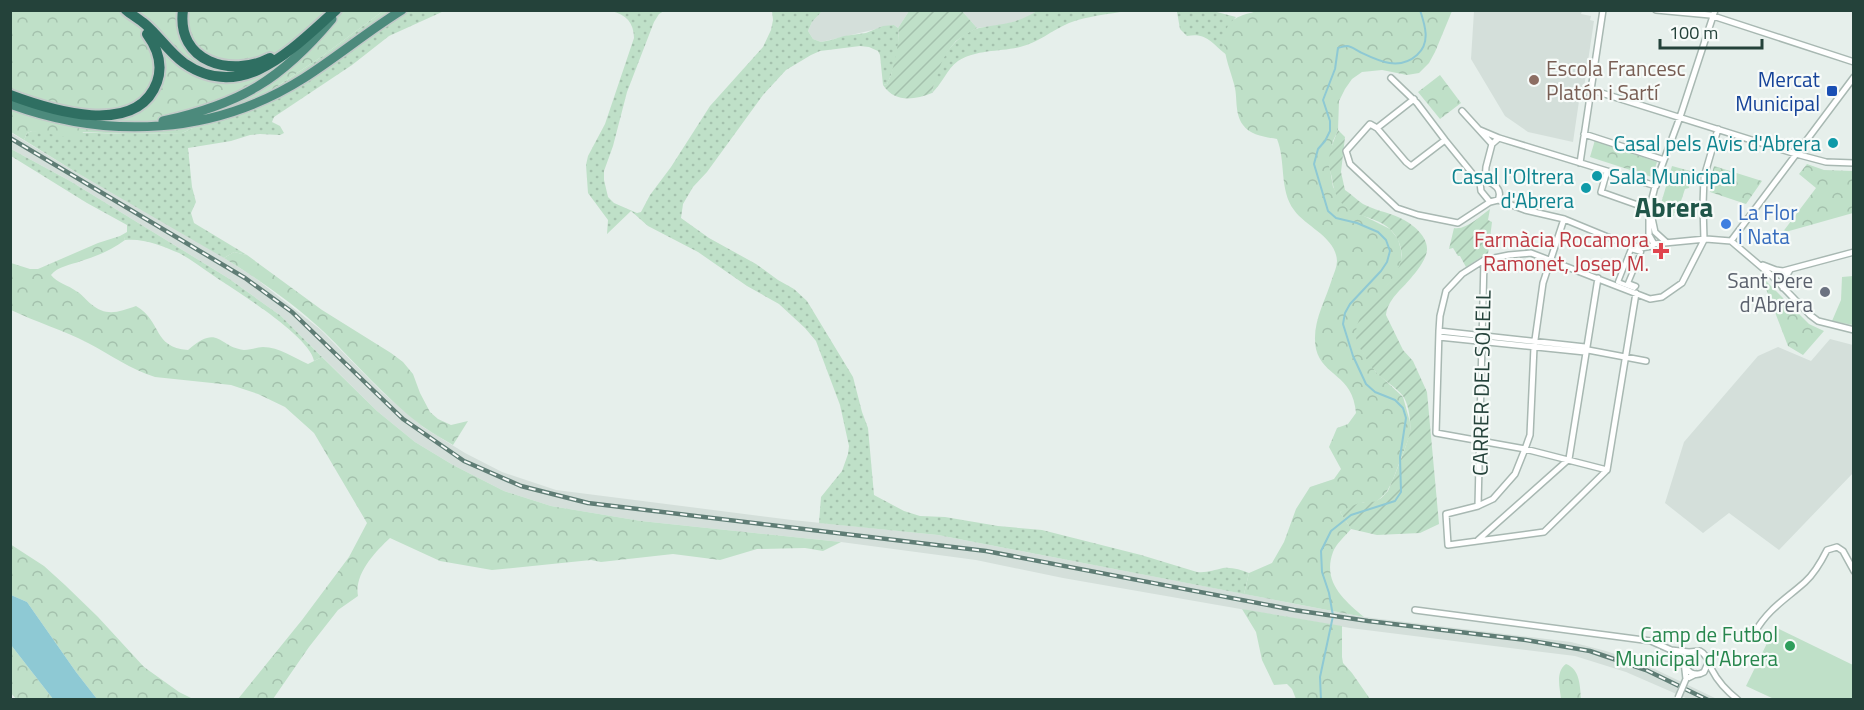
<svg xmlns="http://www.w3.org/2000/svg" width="1864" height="710" viewBox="0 0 1864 710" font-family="'Titillium Web',sans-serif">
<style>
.built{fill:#d4dfda}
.grass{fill:url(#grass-dots)}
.forest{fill:url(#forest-crowns)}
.garden{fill:url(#garden-furrows)}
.pitch{fill:#bfe0c8}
.water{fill:#8ec9d4}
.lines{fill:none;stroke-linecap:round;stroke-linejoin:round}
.stream{stroke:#8ec9d4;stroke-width:2}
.pedestrian-casing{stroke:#a8b8b2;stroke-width:7}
.minor-casing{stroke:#a8b8b2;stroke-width:8}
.trunk-casing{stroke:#c2cac8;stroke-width:12}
.motorway-casing{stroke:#c2cac8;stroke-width:14}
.pedestrian{stroke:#fff;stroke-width:4}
.minor{stroke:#fff;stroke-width:5}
.trunk{stroke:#4c8a7c;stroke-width:9}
.motorway{stroke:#2f6f62;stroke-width:10}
.rail-casing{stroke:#5f7d75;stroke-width:4.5}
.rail{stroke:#f7fbf9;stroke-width:2;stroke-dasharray:7;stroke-linecap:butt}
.minor-bridge-casing{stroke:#a8b8b2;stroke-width:8;stroke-linecap:butt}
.minor-bridge{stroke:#fff;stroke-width:5}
.education-dot{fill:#8d6e63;stroke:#f7fbf9;stroke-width:2}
.transit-dot{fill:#1a4fb4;stroke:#f7fbf9;stroke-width:2}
.culture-dot{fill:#0f9aa8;stroke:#f7fbf9;stroke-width:2}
.shop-dot{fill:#3f7fe0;stroke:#f7fbf9;stroke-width:2}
.health-dot{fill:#e0444e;stroke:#f7fbf9;stroke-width:2}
.worship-dot{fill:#6b7280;stroke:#f7fbf9;stroke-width:2}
.leisure-dot{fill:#2e9e5b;stroke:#f7fbf9;stroke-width:2}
.labels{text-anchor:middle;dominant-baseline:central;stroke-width:4.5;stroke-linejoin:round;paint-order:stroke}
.education-label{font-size:21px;fill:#785e54;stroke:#f7fbf9;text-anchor:start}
.transit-label{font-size:21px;fill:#164399;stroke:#f7fbf9;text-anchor:end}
.culture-label{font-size:21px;fill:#0d838f;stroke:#f7fbf9;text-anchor:end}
.shop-label{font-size:21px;fill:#366cbe;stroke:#f7fbf9;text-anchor:start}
.health-label{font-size:21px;fill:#be3a42;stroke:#f7fbf9;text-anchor:end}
.worship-label{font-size:21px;fill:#5b616d;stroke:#f7fbf9;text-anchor:end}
.street-label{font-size:21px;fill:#24423a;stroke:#f7fbf9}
.leisure-label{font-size:21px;fill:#27864d;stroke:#f7fbf9;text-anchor:end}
.district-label{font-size:27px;font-weight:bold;fill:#1f5548;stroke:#f7fbf9}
</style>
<defs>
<pattern id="grass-dots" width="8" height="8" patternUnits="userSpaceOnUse" patternTransform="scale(1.5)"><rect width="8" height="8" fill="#bfe0c8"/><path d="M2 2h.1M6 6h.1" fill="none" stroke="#a4c1ad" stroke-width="1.8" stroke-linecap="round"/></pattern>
<pattern id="forest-crowns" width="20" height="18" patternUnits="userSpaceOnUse" patternTransform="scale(1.5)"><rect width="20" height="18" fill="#bfe0c8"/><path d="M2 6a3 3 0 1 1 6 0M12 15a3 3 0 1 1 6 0" fill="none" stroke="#a4c1ad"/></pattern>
<pattern id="garden-furrows" width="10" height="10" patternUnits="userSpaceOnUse" patternTransform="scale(1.5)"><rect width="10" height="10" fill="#bfe0c8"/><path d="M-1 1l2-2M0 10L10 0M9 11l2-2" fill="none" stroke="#a4c1ad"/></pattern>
</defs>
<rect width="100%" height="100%" fill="#e6efeb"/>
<path class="built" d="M 822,11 L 909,11 L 898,28 L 894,25 L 821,42 L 813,39 L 808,31 L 812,22 Z
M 962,11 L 1037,11 L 1024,19 L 1002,25 L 977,28 Z
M 1582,11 L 1581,14 L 1591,16 L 1590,20 L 1594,21 L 1582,101 L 1579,101 L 1573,142 L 1528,132 L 1505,116 L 1471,59 L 1474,11 Z
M 10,132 L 74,171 L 204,245 L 254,277 L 321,330 L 382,392 L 423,427 L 465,453 L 502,472 L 556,490 L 792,520 L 938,535 L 1364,617 L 1571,642 L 1606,651 L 1644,664 L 1717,699 L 1688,699 L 1626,672 L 1575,656 L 1350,628 L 1063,578 L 976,560 L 841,542 L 641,521 L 551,506 L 504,491 L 453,465 L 415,442 L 377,411 L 281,316 L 228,278 L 70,181 L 11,149 Z
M 1830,339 L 1853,345 L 1853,473 L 1779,550 L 1729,513 L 1703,533 L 1665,503 L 1684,442 L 1758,356 L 1778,347 L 1811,361 Z"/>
<path class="grass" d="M 383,11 L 451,11 L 444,11 L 389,36 L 352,65 L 274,117 L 272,122 L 280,126 L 284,133 L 280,135 L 260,134 L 250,135 L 231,141 L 188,148 L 192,187 L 196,202 L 191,213 L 194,223 L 247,255 L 234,252 L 224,258 L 74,171 L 24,140 L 27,133 L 32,131 L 128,134 L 182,133 L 267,93 L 321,57 Z
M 611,11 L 664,11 L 659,14 L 654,22 L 627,92 L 613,146 L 604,171 L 604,180 L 608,197 L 614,203 L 637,213 L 641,212 L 650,195 L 671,167 L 710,106 L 763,47 L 771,30 L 773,20 L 772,11 L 822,11 L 812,22 L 808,31 L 813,39 L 821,42 L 831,40 L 844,36 L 866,33 L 883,26 L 894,25 L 898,28 C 901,45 895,68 887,84 L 883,85 L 880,55 L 878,51 L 869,47 L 860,46 L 820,51 L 811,55 L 786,70 L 763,95 L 707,172 L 693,187 L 683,204 L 681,218 L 709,238 L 756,264 L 778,280 L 794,289 L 807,301 L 853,377 L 862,412 L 868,428 L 874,495 L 904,511 L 920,516 L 945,517 L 998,526 L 1042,530 L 1141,555 L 1197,572 C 1207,573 1214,570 1223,568 C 1232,567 1241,570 1249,573 L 1244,594 L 938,535 L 819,523 L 821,497 L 842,471 L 848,454 L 849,446 L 840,405 L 816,341 L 805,328 L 779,304 L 747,286 L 698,252 L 648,226 L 631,211 L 607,234 L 608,220 L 588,193 L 586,165 L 588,156 L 605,124 L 634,38 C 634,23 626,14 611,11 Z
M 1037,11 L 1128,11 C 1108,14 1088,16 1069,23 C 1052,30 1038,43 1020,47 C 999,52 977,49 958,61 C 947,69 942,84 932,93 C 934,86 934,77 937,70 C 943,53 961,32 979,28 C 1003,23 1014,25 1037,11 Z
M 1174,11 L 1213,11 L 1236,17 C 1224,31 1224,37 1227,55 C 1212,44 1207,32 1187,36 L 1180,29 L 1177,12 Z
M 11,149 L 70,181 L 228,278 L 281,316 L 322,357 L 314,361 C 310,336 236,291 214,276 C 202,268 191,259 179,253 C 162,246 144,238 125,240 L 124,237 L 120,236 L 127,232 L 127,225 L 87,203 L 11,156 Z"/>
<path class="forest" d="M 10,11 L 383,11 L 321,57 L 267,93 L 182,133 L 128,134 L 83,132 L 79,139 L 32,131 L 27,133 L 24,140 L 11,132 Z
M 1258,11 L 1452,11 L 1435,52 L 1429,63 L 1419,73 L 1407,75 L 1382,70 L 1362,72 L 1352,79 L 1345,89 L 1339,101 L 1338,130 L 1333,141 L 1329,163 L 1333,187 L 1346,207 L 1390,229 L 1398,239 L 1401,250 L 1401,264 L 1396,275 L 1363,314 L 1361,349 L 1375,371 L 1403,397 L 1410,422 L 1410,435 L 1392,482 L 1386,493 L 1376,502 L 1364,502 L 1340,512 L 1351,529 C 1345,536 1336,544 1333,552 C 1322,582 1344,600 1364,617 L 1244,594 L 1249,573 L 1272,563 L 1284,542 L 1296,509 L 1310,487 L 1334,479 L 1341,469 L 1329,447 L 1337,428 L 1348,424 L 1356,413 C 1353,374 1323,377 1316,349 C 1311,324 1325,302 1332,279 C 1334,273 1337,267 1337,261 C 1336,237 1306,227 1294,210 C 1279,190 1286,161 1277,139 C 1265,137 1250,135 1243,125 C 1234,113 1238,97 1234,84 C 1230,68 1219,45 1227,28 C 1232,16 1247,14 1258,11 Z
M 1440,75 L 1461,103 L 1440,119 L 1418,92 Z
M 1595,140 L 1657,162 L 1652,177 L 1590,157 Z
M 1807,164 L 1824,170 L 1853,171 L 1853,213 L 1782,233 L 1816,188 L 1799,174 Z
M 1672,166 L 1701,174 L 1700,183 L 1690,181 L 1689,188 L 1685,189 L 1677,213 L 1674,213 L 1674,216 L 1660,216 L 1662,200 Z
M 1714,166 L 1762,181 L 1746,204 L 1710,192 L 1711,177 Z
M 120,236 L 124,236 L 125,240 C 112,250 97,256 81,261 C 71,265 58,266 51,275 C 57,283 68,285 76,291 C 82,294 86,300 91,304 C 106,317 119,312 136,306 C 163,322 152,347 188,350 C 219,323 218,347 244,350 C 251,350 257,347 263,347 C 279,347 294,358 308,364 L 322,357 L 377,411 L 415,442 L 453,465 L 504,491 L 551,506 L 641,521 L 841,542 L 823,551 L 805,548 L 757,549 L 720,560 L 673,554 L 601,562 L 591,560 L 492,570 L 440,561 L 390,538 C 375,552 354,574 358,596 L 338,610 L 309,647 L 273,699 L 238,699 L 302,620 L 349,557 L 367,523 L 314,433 L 285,407 L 258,394 L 231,385 L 155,377 C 130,369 111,355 88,343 C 63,330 36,322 11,310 L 11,263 L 30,269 L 38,269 L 98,243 Z
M 234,252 L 247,255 L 322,310 L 391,353 L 403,362 L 413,374 L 420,393 L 430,412 L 438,419 L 451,425 L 468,421 L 453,445 C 443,439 432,433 422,426 C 385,398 356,363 323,331 C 293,303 258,279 224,258 Z
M 1764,279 L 1809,324 L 1824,331 L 1803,355 L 1788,346 L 1763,281 Z
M 10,544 L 44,566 L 65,585 L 98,617 L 144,667 L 179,692 L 193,699 L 97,699 L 76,672 L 27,602 L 11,595 Z
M 1242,609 L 1342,626 L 1342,657 L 1343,663 L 1352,673 L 1370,699 L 1296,699 L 1292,689 L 1287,684 L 1274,685 L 1262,660 L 1256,632 Z
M 10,645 L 11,645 L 53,699 L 16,699 L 11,693 Z
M 1566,664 C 1580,669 1580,686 1581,699 L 1561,699 C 1560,688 1555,672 1566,664 Z"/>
<path class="garden" d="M 909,11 L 962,11 L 977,28 C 970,32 962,36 956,41 C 942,56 936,74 932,93 C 914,100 895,103 883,85 L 887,84 L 891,75 L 896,56 L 899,36 L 898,28 Z
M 1338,130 L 1345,137 L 1341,172 L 1345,190 C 1351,194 1357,200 1363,204 C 1374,210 1387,212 1398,217 C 1410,222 1428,235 1427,250 C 1426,260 1417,271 1411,278 C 1402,289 1388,299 1386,315 L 1403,350 L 1413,361 L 1427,392 L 1439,524 L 1420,533 L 1377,535 L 1351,529 L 1340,512 C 1348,508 1356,503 1365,502 C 1369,501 1374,503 1378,500 C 1382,498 1385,494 1388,491 C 1392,483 1409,440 1410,432 C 1411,421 1409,405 1403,396 C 1396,387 1384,381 1376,372 C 1371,367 1367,360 1363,353 C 1360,349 1357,342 1356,337 C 1353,298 1419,280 1397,238 C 1381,208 1337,226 1332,178 C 1331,173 1329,169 1329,164 C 1328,154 1334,140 1338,130 Z
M 1490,209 L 1488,220 L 1492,222 L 1488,254 L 1483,256 L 1466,267 L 1460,256 L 1458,256 L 1453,248 L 1449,249 L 1454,228 C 1467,230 1480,216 1490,209 Z"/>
<path class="pitch" d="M 1853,276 L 1853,325 L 1832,321 L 1841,300 L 1842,277 Z
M 1775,627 L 1853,665 L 1853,699 L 1774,699 L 1746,686 Z"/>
<path class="water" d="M 11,595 L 27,602 L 76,672 L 97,699 L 53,699 L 11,645 Z"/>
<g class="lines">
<path class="stream" d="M 1321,700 L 1320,677 L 1333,616 L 1329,593 L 1322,572 L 1321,551 L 1331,531 L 1351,515 L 1395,501 L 1401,492 L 1400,457 L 1406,418 L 1403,408 L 1395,400 L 1375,392 L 1366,384 L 1353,356 L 1343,324 L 1345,313 L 1350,304 L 1381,271 L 1387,262 L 1390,251 L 1386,240 L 1378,232 L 1357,223 L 1336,218 L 1328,211 L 1314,164 L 1318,149 L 1325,141 L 1330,131 L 1330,121 L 1323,100 L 1335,69 L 1338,48 C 1341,47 1344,46 1347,46 C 1351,46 1356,50 1360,52 C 1379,61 1399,71 1417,55 C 1431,43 1425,25 1420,10"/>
<defs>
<path id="pedestrian" d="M 1631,249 L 1641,252 L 1628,283 L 1636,286 L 1634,288 L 1618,282 Z"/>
<path id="minor" d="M 1656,10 L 1710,15 L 1854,62
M 1391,78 L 1417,103 L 1445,140 L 1480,183
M 1592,90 L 1796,154 L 1826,162 L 1854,163
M 1462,111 L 1492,144
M 1377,128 L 1414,99
M 1480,130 L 1499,138
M 1584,134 L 1664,160
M 1445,140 L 1411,166 L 1406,162 L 1377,128 L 1370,124 L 1346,151 L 1350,164 L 1397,208 L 1418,215 L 1458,223 L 1490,202
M 1492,144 L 1499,138 L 1656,186
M 1580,163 L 1603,10
M 1607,171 L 1601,192 L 1649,209
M 1485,180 C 1494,184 1503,189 1498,200 L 1490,202 L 1481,191 L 1480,183 Z
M 1485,180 L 1486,167 L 1492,144
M 1498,200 L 1525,210 L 1564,219 L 1615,240 L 1641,248 L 1652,246 L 1654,244 L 1706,239 L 1731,241 L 1772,276 L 1810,315 L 1818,321 L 1854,330
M 1652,218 L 1655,232 L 1666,242
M 1564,219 L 1543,283 L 1534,347 L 1530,435 L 1525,449 L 1515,474 L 1493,499 L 1478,506 L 1446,514 L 1448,545 L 1544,532 L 1607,470 L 1636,293
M 1731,241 L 1854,77
M 1654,244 L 1649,235 L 1649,210 L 1657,179 L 1680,117 L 1715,10
M 1763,265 L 1776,270 L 1783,271 L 1854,252
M 1783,288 L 1785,278 L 1790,270
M 1439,337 L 1585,352 L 1588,350 L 1585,347 L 1439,331
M 1588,350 L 1646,361
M 1607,470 L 1525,449 L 1436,433 L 1439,331 L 1440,316 L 1446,291 L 1462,274 L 1484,260 L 1509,255 L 1531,253 L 1650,299 L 1662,297 L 1682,283 L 1704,240 L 1703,205 L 1704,177 L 1718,129
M 1478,506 L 1484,260
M 1478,540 L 1569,459 L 1598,278
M 1415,610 L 1651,641 L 1671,650 L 1689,652 L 1700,651 C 1708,655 1708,663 1712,670 C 1718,682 1728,692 1738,700
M 1755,632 C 1768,609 1786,599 1805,582 C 1815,573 1821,562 1827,550 L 1837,547 L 1843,551 L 1854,571
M 1671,650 L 1684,661 L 1686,679 L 1696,674
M 1686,668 C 1691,675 1697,676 1704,672 L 1708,663"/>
<path id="trunk" d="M 10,104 C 109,140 214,135 304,78 C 337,57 368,31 402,10
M 163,121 C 240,104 281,80 332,19"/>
<path id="motorway" d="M 126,10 C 132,15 139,19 145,24 C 159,36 169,52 184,63 C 243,104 294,47 336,10
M 183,10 C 176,62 231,78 270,58
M 10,95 C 50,110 137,138 157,82 C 163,65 158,49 147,34"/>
</defs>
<use href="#pedestrian" class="pedestrian-casing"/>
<use href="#minor" class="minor-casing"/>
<use href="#trunk" class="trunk-casing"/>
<use href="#motorway" class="motorway-casing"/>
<use href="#pedestrian" class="pedestrian"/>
<use href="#minor" class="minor"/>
<use href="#trunk" class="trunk"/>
<use href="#motorway" class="motorway"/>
<defs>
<path id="rail" d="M 10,138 L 245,278 L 292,312 L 403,419 L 464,461 L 521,486 L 588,503 L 986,551 L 1294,610 L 1368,621 L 1526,640 L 1590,651 L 1646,670 L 1708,700"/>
</defs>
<use href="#rail" class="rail-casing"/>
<use href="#rail" class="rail"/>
<defs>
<path id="minor-bridge" d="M 1678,698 L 1686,679"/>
</defs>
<use href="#minor-bridge" class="minor-bridge-casing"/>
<use href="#minor-bridge" class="minor-bridge"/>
</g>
<circle class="education-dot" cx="1534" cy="80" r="6"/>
<rect class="transit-dot" x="1826" y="85" width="12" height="12" rx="3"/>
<g class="culture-dot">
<circle cx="1833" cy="143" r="6"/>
<circle cx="1597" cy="176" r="6"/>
<circle cx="1586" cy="188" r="6"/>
</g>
<circle class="shop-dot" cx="1726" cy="224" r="6"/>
<path class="health-dot" d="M1658 242h6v6h6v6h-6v6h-6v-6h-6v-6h6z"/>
<circle class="worship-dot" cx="1825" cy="292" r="6"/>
<circle class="leisure-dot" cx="1790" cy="646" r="6"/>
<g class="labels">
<g class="education-label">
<text x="1546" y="68">Escola Francesc<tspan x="1546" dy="24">Platón i Sartí</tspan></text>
</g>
<g class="transit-label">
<text x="1820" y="79">Mercat<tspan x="1820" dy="24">Municipal</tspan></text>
</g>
<g class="culture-label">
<text x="1821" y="143">Casal pels Avis d'Abrera</text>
<text x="1574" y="176">Casal l'Oltrera<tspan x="1574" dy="24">d'Abrera</tspan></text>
<text x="1609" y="176" text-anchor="start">Sala Municipal</text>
</g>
<g class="shop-label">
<text x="1738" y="212">La Flor<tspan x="1738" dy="24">i Nata</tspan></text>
</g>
<g class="health-label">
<text x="1649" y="239">Farmàcia Rocamora<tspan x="1649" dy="24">Ramonet, Josep M.</tspan></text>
</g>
<g class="worship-label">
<text x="1813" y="280">Sant Pere<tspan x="1813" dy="24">d'Abrera</tspan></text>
</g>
<g class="street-label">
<text transform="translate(1481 383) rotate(-89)">CARRER DEL SOLELL</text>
</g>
<g class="leisure-label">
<text x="1778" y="634">Camp de Futbol<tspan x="1778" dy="24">Municipal d'Abrera</tspan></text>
</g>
<g class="district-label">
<text x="1674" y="206">Abrera</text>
</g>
</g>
<rect width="1864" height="710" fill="none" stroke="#24423a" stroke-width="24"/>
<path d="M1660 39v9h102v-9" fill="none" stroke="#24423a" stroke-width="3"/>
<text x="1669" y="39" font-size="18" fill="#24423a" stroke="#f7fbf9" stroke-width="4.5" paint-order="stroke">100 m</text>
</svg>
